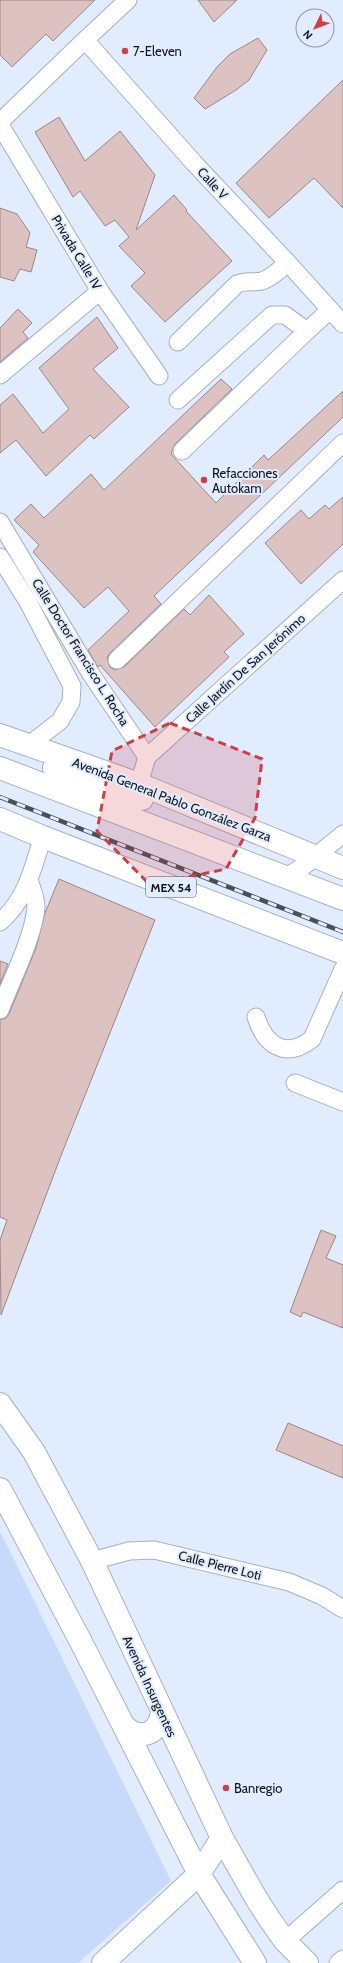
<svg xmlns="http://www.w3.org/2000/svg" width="343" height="1963" viewBox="0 0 343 1963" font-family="Cabin,sans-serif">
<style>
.green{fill:#c7dafc}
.building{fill:#dcc3c2;stroke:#9c8684}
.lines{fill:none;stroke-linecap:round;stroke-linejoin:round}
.minor-casing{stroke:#a6b0c2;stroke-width:19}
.major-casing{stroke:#a6b0c2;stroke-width:24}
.minor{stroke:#fff;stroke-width:17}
.major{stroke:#fff;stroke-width:22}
.rail-casing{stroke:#494e58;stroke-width:4.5}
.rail{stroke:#e1ecfe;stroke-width:3;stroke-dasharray:9;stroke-linecap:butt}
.marked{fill:#ce3e45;fill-opacity:0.2;stroke:#ce3e45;stroke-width:3;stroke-dasharray:8 5;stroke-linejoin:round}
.poi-dot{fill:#ce3e45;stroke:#e1ecfe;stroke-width:1.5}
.labels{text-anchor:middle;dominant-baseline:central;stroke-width:4;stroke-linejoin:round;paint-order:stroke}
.shield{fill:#e1ecfe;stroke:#4f555f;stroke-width:1}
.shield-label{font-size:12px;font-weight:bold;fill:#11141b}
.poi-label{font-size:13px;fill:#11141b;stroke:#e1ecfe;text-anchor:start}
.street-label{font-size:13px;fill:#11141b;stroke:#e1ecfe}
</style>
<rect width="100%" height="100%" fill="#e1ecfe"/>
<path class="green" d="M 0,1531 L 171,1881 L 78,1963 L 0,1963 Z"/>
<path class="building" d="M 0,0 L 95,0 L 53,41 L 46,34 L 12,67 L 0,55 Z
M 198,0 L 237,0 L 214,22 Z
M 258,38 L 267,50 L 249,80 L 236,90 L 205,109 L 194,98 L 217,67 L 230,54 Z
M 343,80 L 343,208 L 314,178 L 269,218 L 236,183 Z
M 59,117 L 85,161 L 120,131 L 155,175 L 136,230 L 174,195 L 187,210 L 186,211 L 232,261 L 165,322 L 131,286 L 145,273 L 119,246 L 129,237 L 115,220 L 105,226 L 80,191 L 73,197 L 35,132 Z
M 0,208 L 17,214 L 30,233 L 26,247 L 37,250 L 31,272 L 20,269 L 14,281 L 0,277 Z
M 18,309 L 32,323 L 23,332 L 28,338 L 0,362 L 0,328 Z
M 97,317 L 118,348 L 93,369 L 129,407 L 94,439 L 90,435 L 46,476 L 16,440 L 0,453 L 0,405 L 13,394 L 43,433 L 69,409 L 39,368 Z
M 221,379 L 232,389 L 175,444 L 171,454 L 216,503 L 264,455 L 268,460 L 343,391 L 343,417 L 154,596 L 161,604 L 110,653 L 107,658 L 110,667 L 115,670 L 124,667 L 184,609 L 190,615 L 209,595 L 244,634 L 224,652 L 229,657 L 155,727 L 100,665 L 98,667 L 88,650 L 129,611 L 108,587 L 84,608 L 33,552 L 39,545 L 14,520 L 31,504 L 44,518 L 91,474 L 104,490 Z
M 343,497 L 343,544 L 301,584 L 265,543 L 301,510 L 309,519 L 325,505 L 329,509 Z
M 59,879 L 155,920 L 62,1153 L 1,1315 L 0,1240 L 7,1220 L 0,1217 L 0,1020 L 6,1018 L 9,1014 L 36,948 L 45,913 Z
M 0,961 L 8,964 L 0,984 Z
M 321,1230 L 336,1236 L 326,1258 L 343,1265 L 343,1328 L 303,1312 L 301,1317 L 290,1312 Z
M 288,1423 L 343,1446 L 343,1478 L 276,1450 Z"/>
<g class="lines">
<defs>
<path id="minor" d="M 85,40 L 194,163 L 288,263 L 343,324
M 0,122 L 85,40 L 128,0
M 0,125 L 100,291 L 159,376
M 178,342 L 237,284 C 246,280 254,283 262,281 C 272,278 280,269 288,263
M 0,375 L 100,291
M 178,400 L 272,315 L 285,315 L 307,331 L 330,310
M 182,451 L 307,331
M 0,522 L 91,674 L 147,757 L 139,784
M 0,557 L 28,602 L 72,686 L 71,702 L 60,721 L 29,745
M 117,660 L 343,443
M 147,757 L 343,580
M 286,877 L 304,866 L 343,834
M 0,922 C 27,899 32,869 43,837
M 0,1010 C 11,981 34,936 36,907 C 36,898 32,889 29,880
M 256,1017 C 265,1045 285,1060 312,1039 L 343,969
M 295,1083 L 343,1102
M 92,1561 L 129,1551 L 154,1550 L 289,1582 L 322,1596 L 343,1609
M 285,1941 L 343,1890
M 338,1963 L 343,1959"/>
<path id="major" d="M 0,735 L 139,784 L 343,868
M 0,768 L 343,899
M 54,768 L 95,786 L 142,799
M 0,819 L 43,837 L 343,953
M 0,1404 L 34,1452 L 92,1561 L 222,1838 L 256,1898 L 270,1920 L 285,1941 L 307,1963
M 0,1489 L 81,1642 L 199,1874 L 255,1963
M 124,1726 C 140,1741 160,1735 162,1711
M 103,1963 L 199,1874 L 222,1838"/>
</defs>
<use href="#minor" class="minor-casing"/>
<use href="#major" class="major-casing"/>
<use href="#minor" class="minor"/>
<use href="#major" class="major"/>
<defs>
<path id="rail" d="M 0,797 L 343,932"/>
</defs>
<use href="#rail" class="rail-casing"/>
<use href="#rail" class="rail"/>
</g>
<path class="marked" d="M 170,723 L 262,759 L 255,818 L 226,869 L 150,885 L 97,831 L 112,751 Z"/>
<g class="poi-dot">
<circle cx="125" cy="51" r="4"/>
<circle cx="204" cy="480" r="4"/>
<circle cx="226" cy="1788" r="4"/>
</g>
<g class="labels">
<rect class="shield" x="146" y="877" width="50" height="20" rx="3"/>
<g class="shield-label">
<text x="171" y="887">MEX 54</text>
</g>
<g class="poi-label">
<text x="133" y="51">7-Eleven</text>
<text x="212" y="473">Refacciones<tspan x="212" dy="15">Autokam</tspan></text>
<text x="234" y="1788">Banregio</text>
</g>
<g class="street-label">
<text transform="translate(213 183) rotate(47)">Calle V</text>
<text transform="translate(77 252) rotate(59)">Privada Calle IV</text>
<text transform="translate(81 652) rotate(58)">Calle Doctor Francisco L. Rocha</text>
<text transform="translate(245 668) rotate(-42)">Calle Jardín De San Jerónimo</text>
<text transform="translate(172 799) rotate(21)">Avenida General Pablo González Garza</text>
<text transform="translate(220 1565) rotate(14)">Calle Pierre Loti</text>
<text transform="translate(150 1686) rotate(65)">Avenida Insurgentes</text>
</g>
</g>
<g transform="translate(315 28) rotate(227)"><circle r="19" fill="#e1ecfe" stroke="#8e96a3"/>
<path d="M0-3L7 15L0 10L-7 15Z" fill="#ce3e45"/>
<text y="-6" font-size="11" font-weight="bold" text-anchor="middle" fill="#11141b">N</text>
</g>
</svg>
